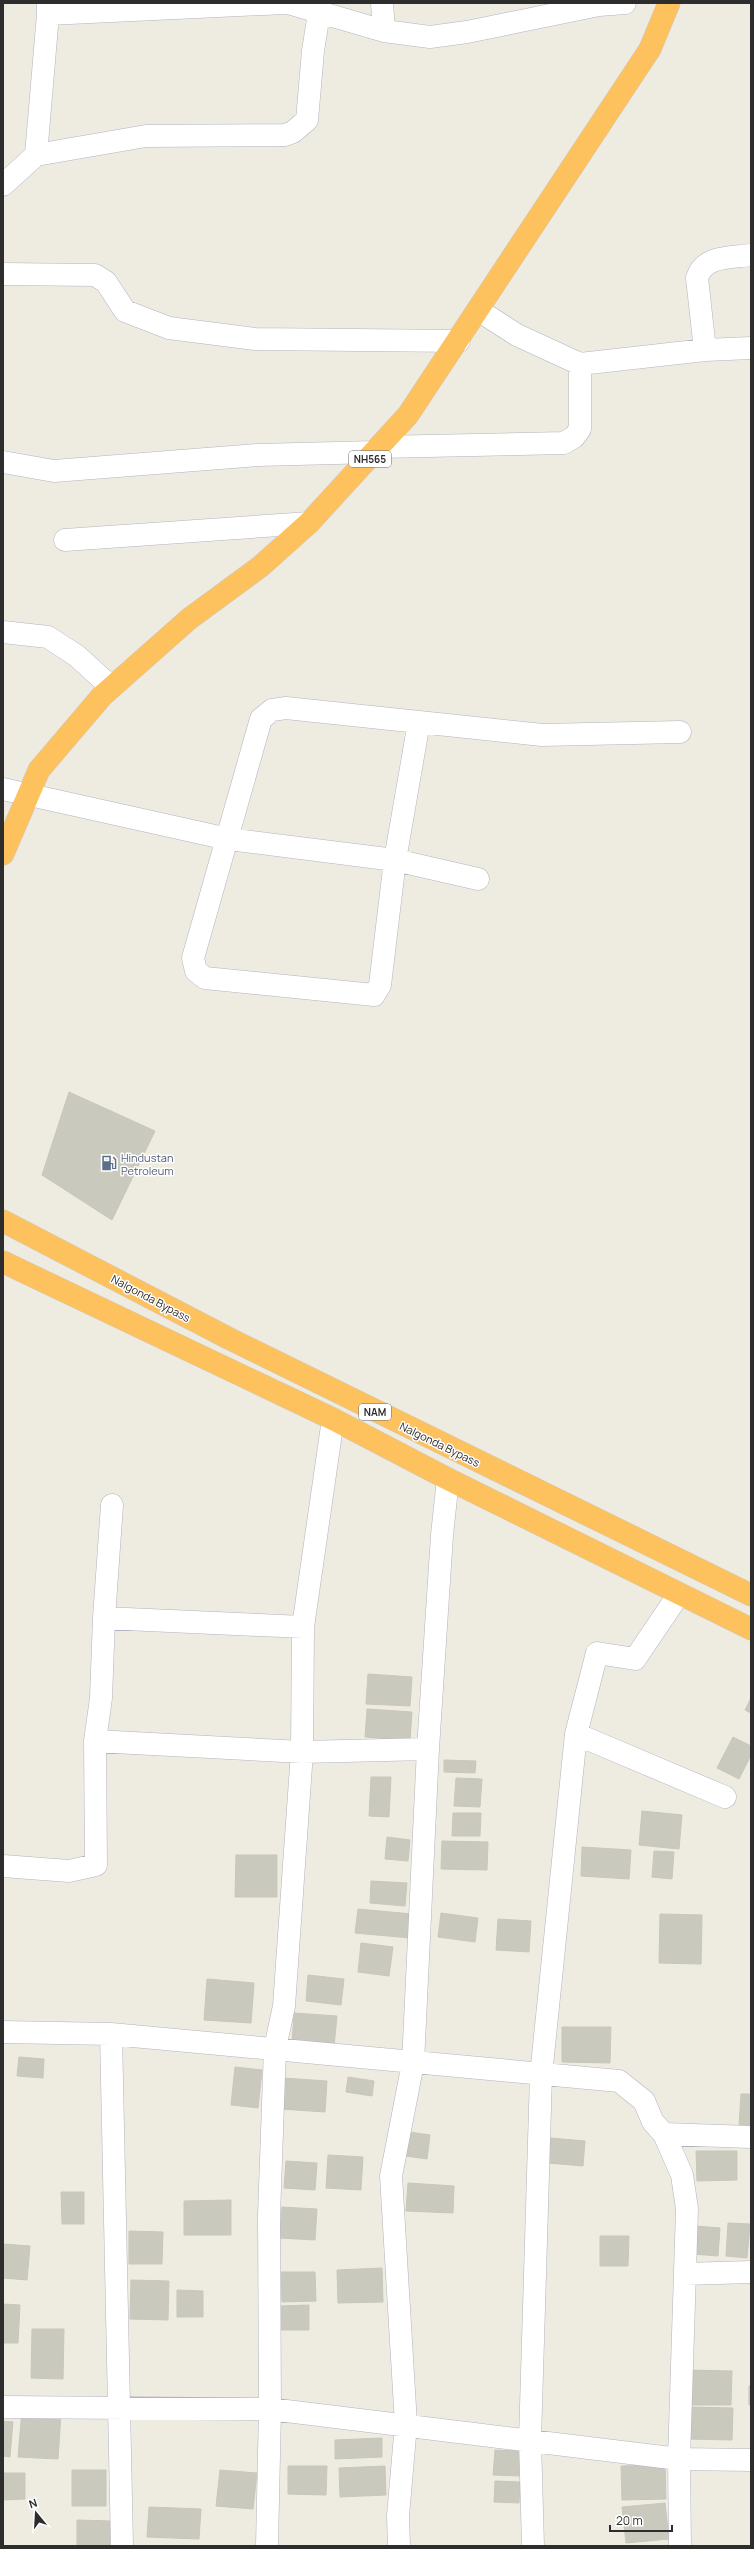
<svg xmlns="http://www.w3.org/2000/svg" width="754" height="2549" viewBox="0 0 754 2549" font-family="Manrope,sans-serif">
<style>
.building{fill:#cac9be;stroke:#cac7b9}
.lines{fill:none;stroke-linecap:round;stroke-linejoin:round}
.minor-casing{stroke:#b3b3c0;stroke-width:23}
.highway-casing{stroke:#cdcdcd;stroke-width:23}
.minor{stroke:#fff;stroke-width:22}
.highway{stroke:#fdc15d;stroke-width:22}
.labels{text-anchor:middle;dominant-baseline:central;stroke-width:3;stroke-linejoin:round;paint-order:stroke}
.shield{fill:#fff;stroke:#6c6c6c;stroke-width:1}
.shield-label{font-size:10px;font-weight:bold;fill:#2d2d2d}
.service-label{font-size:11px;fill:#4e5e75;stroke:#fff;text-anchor:start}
.street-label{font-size:11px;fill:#2d2d2d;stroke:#fff}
</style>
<rect width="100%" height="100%" fill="#eeebe0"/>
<path class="building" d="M 69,1092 L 155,1131 L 112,1220 L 42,1175 Z
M 368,1674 L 412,1677 L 410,1706 L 366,1704 Z
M 751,1698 L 751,1713 L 745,1710 Z
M 367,1709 L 412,1712 L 410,1740 L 365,1737 Z
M 733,1737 L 751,1746 L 751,1755 L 739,1779 L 717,1768 Z
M 444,1760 L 476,1761 L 475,1773 L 444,1772 Z
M 371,1777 L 391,1777 L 389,1817 L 369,1816 Z
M 456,1778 L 482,1779 L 480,1807 L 454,1806 Z
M 642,1811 L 682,1815 L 679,1849 L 639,1845 Z
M 453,1813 L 481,1813 L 480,1836 L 452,1836 Z
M 387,1837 L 410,1840 L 408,1861 L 385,1859 Z
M 442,1841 L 488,1842 L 487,1870 L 441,1869 Z
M 582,1847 L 631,1850 L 629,1879 L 581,1876 Z
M 654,1851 L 674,1852 L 672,1879 L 652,1877 Z
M 236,1855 L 277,1855 L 277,1897 L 235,1897 Z
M 371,1881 L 407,1883 L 405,1906 L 370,1903 Z
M 358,1909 L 412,1914 L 410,1938 L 355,1933 Z
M 441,1913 L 478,1918 L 475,1942 L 438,1937 Z
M 660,1914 L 702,1915 L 701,1964 L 659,1963 Z
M 498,1919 L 531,1921 L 529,1952 L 496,1950 Z
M 361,1943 L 393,1947 L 389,1976 L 358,1972 Z
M 308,1975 L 344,1979 L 341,2005 L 306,2001 Z
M 207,1979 L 254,1983 L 251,2023 L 204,2020 Z
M 294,2013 L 337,2016 L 334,2047 L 292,2044 Z
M 562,2027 L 611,2027 L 610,2063 L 562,2062 Z
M 19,2057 L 44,2059 L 43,2078 L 17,2076 Z
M 235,2067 L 262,2070 L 258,2108 L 231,2105 Z
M 348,2077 L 374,2081 L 372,2096 L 346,2092 Z
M 283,2078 L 327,2081 L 325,2112 L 281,2109 Z
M 741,2094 L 751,2094 L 751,2127 L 739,2127 Z
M 409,2132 L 430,2135 L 427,2159 L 406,2156 Z
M 550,2138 L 585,2141 L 583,2166 L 548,2163 Z
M 696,2151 L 737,2151 L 737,2180 L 697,2181 Z
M 328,2155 L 363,2157 L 361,2190 L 326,2188 Z
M 286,2161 L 317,2163 L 315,2190 L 284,2188 Z
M 408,2183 L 454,2186 L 453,2213 L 406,2211 Z
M 61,2192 L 84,2192 L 84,2224 L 62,2224 Z
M 231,2200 L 231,2235 L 184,2235 L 184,2201 Z
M 282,2207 L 317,2209 L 315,2240 L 280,2238 Z
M 728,2223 L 750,2224 L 747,2258 L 726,2256 Z
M 696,2226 L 720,2228 L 718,2256 L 693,2254 Z
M 129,2231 L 163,2232 L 162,2264 L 129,2264 Z
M 600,2236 L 629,2236 L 628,2266 L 600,2266 Z
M 3,2244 L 30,2246 L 27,2280 L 3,2278 Z
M 382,2268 L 383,2302 L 338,2303 L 337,2270 Z
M 281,2272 L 315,2272 L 316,2301 L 282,2302 Z
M 131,2280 L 169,2281 L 168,2320 L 130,2319 Z
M 177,2290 L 203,2291 L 203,2317 L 177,2317 Z
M 3,2304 L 20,2305 L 18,2343 L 3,2343 Z
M 309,2305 L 309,2330 L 280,2330 L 280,2306 Z
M 32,2329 L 64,2329 L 63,2379 L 31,2378 Z
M 689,2370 L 732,2371 L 731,2405 L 688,2405 Z
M 749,2386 L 751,2386 L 751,2405 L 749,2405 Z
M 688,2407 L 733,2408 L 732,2440 L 687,2439 Z
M 22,2410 L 61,2413 L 58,2459 L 18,2457 Z
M 3,2421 L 13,2422 L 10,2457 L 3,2456 Z
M 382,2438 L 382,2457 L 335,2459 L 335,2440 Z
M 495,2450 L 520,2451 L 519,2476 L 493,2475 Z
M 665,2465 L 666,2499 L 622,2500 L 621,2466 Z
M 288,2466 L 327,2466 L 326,2495 L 288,2494 Z
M 385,2466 L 386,2495 L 340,2497 L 339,2468 Z
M 72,2470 L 106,2470 L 106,2506 L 72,2506 Z
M 220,2470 L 257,2473 L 253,2509 L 216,2506 Z
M 3,2473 L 25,2473 L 25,2499 L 3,2500 Z
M 495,2481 L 520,2482 L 519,2503 L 494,2502 Z
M 665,2503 L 669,2539 L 626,2543 L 622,2507 Z
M 149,2507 L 201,2509 L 199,2539 L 147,2537 Z
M 77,2520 L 110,2521 L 110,2546 L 77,2546 Z"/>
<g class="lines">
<defs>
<path id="minor" d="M 48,3 L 48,14 L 284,3
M 288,3 L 384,31 L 430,37 L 467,32 L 599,5 L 625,3
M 382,3 L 384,31
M 36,155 L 146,136 L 285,135 L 293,132 L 307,120 L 313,51 L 319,13
M 3,185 L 36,155 L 48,14
M 3,274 L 95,275 L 106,282 L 125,311 L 169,328 L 255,339 L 459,341
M 478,310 L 517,335 L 580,364 L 705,350 L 751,348
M 705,350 L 697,278 C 704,255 731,258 751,255
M 380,447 L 564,443 L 574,437 L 580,429 L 580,364
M 3,462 L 54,471 L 258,455 L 375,452
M 65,540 L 309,523
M 3,632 L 48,637 L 77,656 L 111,687
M 419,722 L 395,860 L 380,985 L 374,995 L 205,978 L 196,971 L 193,958 L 261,719 L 272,710 L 286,708 L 542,735 L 680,732
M 3,789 L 228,839 L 395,860 L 478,879
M 333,1419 L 303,1627 L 104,1618 L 101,1698 L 95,1741 L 302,1752 L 428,1749
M 104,1618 L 112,1505
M 576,1734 L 725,1797
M 3,1866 L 69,1871 L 96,1865 L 95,1741
M 3,2032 L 111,2034 L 619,2081 L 644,2101 L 653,2122 L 664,2134 L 751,2137
M 111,2034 L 122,2546
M 664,2134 L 682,2175 L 687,2209 L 679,2459 L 680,2546
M 685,2274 L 751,2272
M 3,2407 L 270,2409 L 679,2459 L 751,2460
M 267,2546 L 270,2409 L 269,2216 L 275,2048 L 284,2006 L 302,1752 L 303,1627
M 399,2546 L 398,2516 L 406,2424 L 391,2176 L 413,2063 L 428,1749 L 442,1535 L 448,1479
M 533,2546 L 530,2440 L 541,2075 L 576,1734 L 597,1653 L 635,1659 L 679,1594"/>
<path id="highway" d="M 3,854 L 39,770 L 102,696 L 189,619 L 261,566 L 309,523 L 408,415 L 650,49 L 669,3
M 3,1221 L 230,1339 L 751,1595
M 3,1262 L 333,1419 L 448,1479 L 751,1629"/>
</defs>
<use href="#minor" class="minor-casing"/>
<use href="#highway" class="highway-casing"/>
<use href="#minor" class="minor"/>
<use href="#highway" class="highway"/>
</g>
<defs>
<symbol id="fuel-bare" viewBox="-9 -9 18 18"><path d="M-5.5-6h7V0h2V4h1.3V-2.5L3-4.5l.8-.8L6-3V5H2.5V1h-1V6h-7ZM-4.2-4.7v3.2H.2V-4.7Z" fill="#5c6f8a" stroke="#fff" stroke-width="2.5" paint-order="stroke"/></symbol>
</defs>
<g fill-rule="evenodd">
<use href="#fuel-bare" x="98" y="1152" width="22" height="22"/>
</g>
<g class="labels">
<g class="shield">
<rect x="349" y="451" width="42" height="16" rx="3"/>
<rect x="359" y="1404" width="32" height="16" rx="3"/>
</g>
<g class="shield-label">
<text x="370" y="459">NH565</text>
<text x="375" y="1412">NAM</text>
</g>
<g class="service-label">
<text x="121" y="1157">Hindustan<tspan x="121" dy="13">Petroleum</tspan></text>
</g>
<g class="street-label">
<text transform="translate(151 1298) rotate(28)">Nalgonda Bypass</text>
<text transform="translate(440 1444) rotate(26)">Nalgonda Bypass</text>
</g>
</g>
<rect width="754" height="2549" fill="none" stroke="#2d2d2d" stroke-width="8"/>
<g transform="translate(36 2513) rotate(342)" stroke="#ffffff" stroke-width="3" paint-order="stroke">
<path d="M0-3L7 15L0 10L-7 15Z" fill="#2d2d2d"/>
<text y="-6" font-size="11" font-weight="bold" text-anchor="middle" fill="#2d2d2d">N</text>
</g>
<path d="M610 2525v6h62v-6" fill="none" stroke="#2d2d2d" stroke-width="2"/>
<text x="616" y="2525" font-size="12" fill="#2d2d2d" stroke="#ffffff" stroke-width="3" paint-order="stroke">20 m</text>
</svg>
